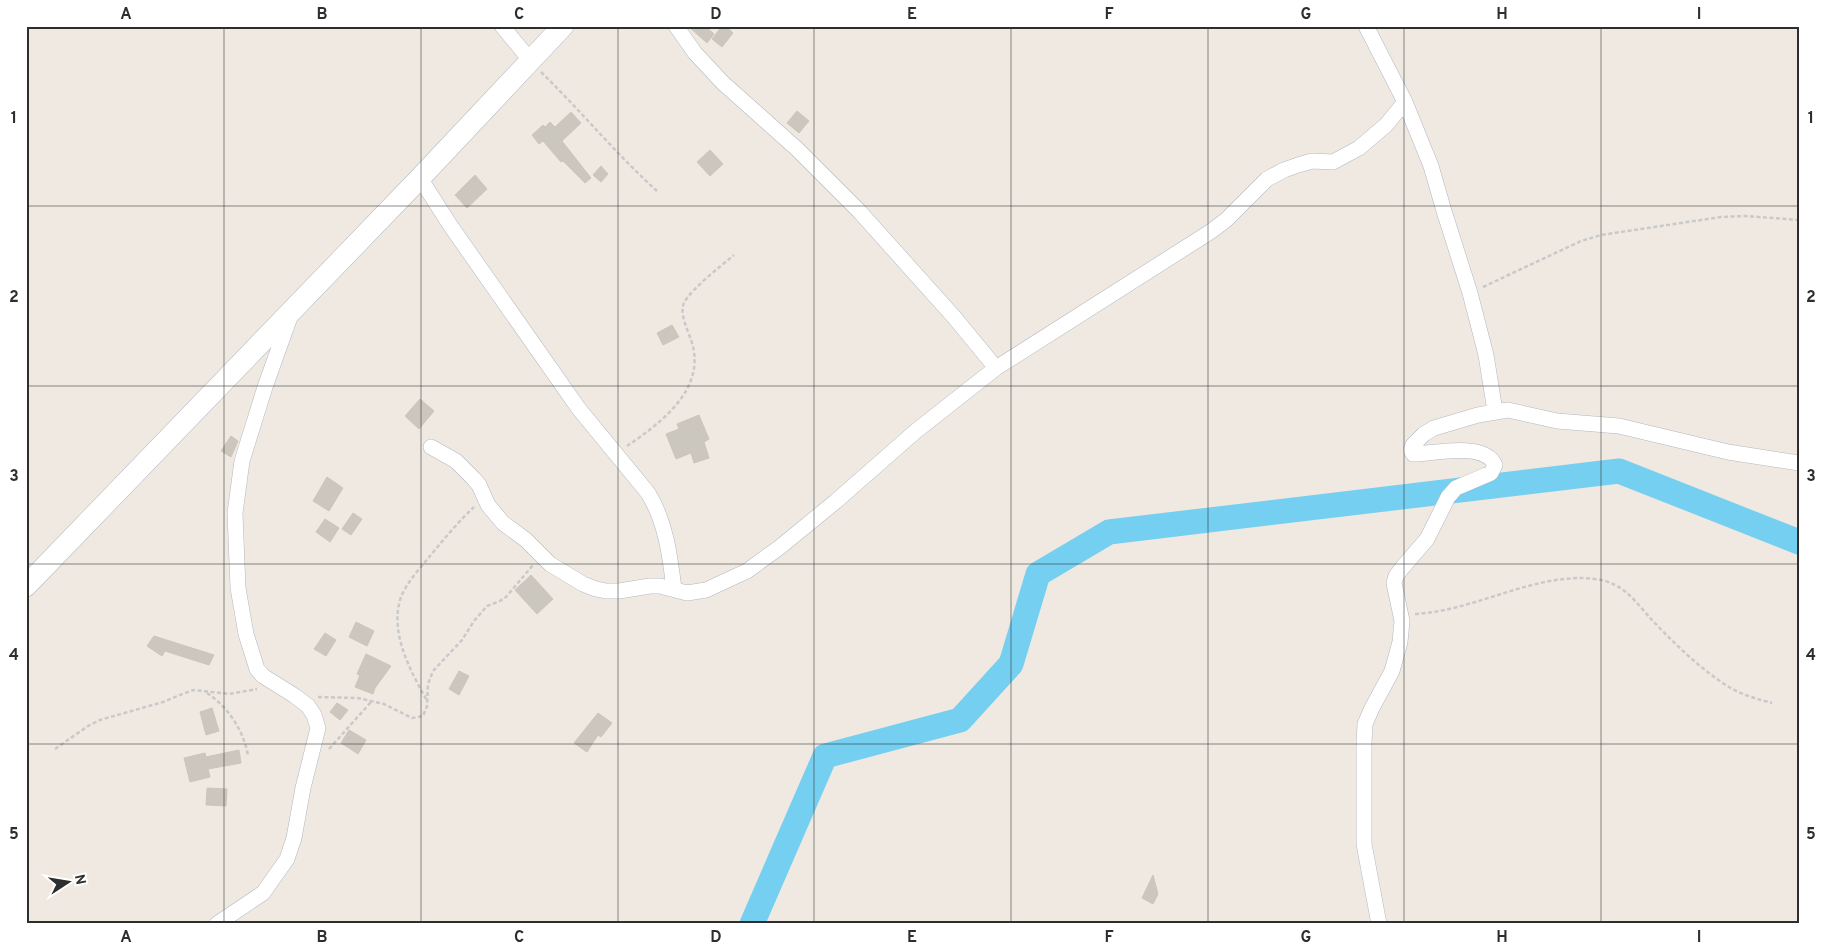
<svg xmlns="http://www.w3.org/2000/svg" width="1825" height="950" viewBox="0 0 1825 950" font-family="Overpass,sans-serif">
<style>
.lines{fill:none;stroke-linecap:round;stroke-linejoin:round}
.river{stroke:#75cff0;stroke-width:25}
.building{fill:#cbc7bf;stroke:#cbc5ba}
.street-casing{stroke:#b4b7c1;stroke-width:16}
.secondary-casing{stroke:#b4b7c1;stroke-width:22}
.path{stroke:#c9c9c9;stroke-width:2.5;stroke-dasharray:4 2.5;stroke-linecap:butt}
.street{stroke:#fff;stroke-width:15}
.secondary{stroke:#fff;stroke-width:21}
.grid{fill:none;stroke:#2e2e2e;stroke-width:1;stroke-opacity:0.55}
.neatline{fill:none;stroke:#2e2e2e;stroke-width:2}
.grid-label{font-size:16px;text-anchor:middle;font-weight:bold;fill:#2e2e2e}
</style>
<rect width="100%" height="100%" fill="#efe9e1"/>
<g class="lines">
<path class="river" d="M 752,924 L 825,756 L 960,720 L 1011,664 L 1038,574 L 1109,532 L 1619,471 L 1799,542"/>
</g>
<path class="building" d="M 688,26 L 705,26 L 714,34 L 707,43 Z
M 722,26 L 726,26 L 733,33 L 722,47 L 712,39 Z
M 797,111 L 809,121 L 799,133 L 787,123 Z
M 571,112 L 581,123 L 562,141 L 591,178 L 585,183 L 563,161 L 561,162 L 543,141 L 539,144 L 532,135 L 543,125 L 545,127 L 550,122 L 555,127 Z
M 710,150 L 723,164 L 710,176 L 697,162 Z
M 601,166 L 608,174 L 601,182 L 593,175 Z
M 475,175 L 487,189 L 467,208 L 455,195 Z
M 672,325 L 679,337 L 663,345 L 657,333 Z
M 420,399 L 434,411 L 419,429 L 405,416 Z
M 699,415 L 709,439 L 704,442 L 709,458 L 694,463 L 691,453 L 676,459 L 666,434 L 679,429 L 677,424 Z
M 231,436 L 238,441 L 231,457 L 221,451 Z
M 327,477 L 343,488 L 329,511 L 313,501 Z
M 353,513 L 362,519 L 351,535 L 342,529 Z
M 325,519 L 339,528 L 330,542 L 316,532 Z
M 531,575 L 553,599 L 537,614 L 515,590 Z
M 356,622 L 374,631 L 367,646 L 349,637 Z
M 325,633 L 336,640 L 326,656 L 314,649 Z
M 154,636 L 214,655 L 209,665 L 165,651 L 162,656 L 147,646 Z
M 366,654 L 391,666 L 375,688 L 373,694 L 355,687 L 360,675 L 357,674 Z
M 459,671 L 469,676 L 459,695 L 449,689 Z
M 337,703 L 348,710 L 340,720 L 330,712 Z
M 212,708 L 219,731 L 206,735 L 200,712 Z
M 598,713 L 612,723 L 601,737 L 598,735 L 587,752 L 574,743 Z
M 349,730 L 366,740 L 358,754 L 341,743 Z
M 239,750 L 241,763 L 208,769 L 210,777 L 190,782 L 184,758 L 205,753 L 206,757 Z
M 207,788 L 227,789 L 226,806 L 206,805 Z
M 1153,875 L 1158,894 L 1153,904 L 1142,898 Z"/>
<g class="lines">
<defs>
<path id="street" d="M 502,26 L 530,60
M 676,26 L 695,53 L 723,83 L 797,149 L 859,211 L 954,317 L 996,368
M 1366,26 L 1405,102 L 1431,166 L 1444,211 L 1470,293 L 1486,355 L 1495,411
M 420,178 L 450,225 L 579,409 L 648,493 C 666,522 670,556 674,589
M 431,447 L 456,461 L 473,478 L 479,485 L 488,505 L 503,523 L 526,540 L 550,564 L 583,584 L 596,589 L 606,591 L 619,591 L 650,586 L 660,586 L 687,593 L 706,590 L 747,571 L 780,547 L 835,502 L 916,431 L 996,368 L 1210,232 L 1226,220 L 1267,179 L 1284,170 L 1298,165 L 1312,161 L 1333,162 L 1359,148 L 1386,125 L 1405,102
M 217,924 L 263,893 L 287,859 L 294,838 L 303,788 L 318,728 L 314,715 L 308,706 L 295,696 L 263,676 L 257,669 L 246,634 L 238,588 L 235,513 L 242,461 L 265,387 L 290,317
M 1379,924 L 1364,844 L 1364,742 L 1365,724 L 1372,708 L 1392,671 L 1400,642 L 1402,621 L 1394,583 L 1396,576 L 1402,568 L 1427,539 L 1448,497 L 1456,488 L 1491,473 L 1495,465 C 1484,441 1434,454 1413,454 L 1411,450 L 1413,445 L 1424,434 L 1434,428 L 1478,415 L 1508,410 L 1557,421 L 1619,426 L 1728,452 L 1799,463"/>
<path id="secondary" d="M 26,586 L 420,178 L 563,26"/>
</defs>
<use href="#street" class="street-casing"/>
<use href="#secondary" class="secondary-casing"/>
<path class="path" d="M 541,72 C 581,111 616,154 657,191
M 1483,287 L 1581,241 L 1601,235 L 1721,217 L 1745,216 L 1799,220
M 627,446 C 661,423 708,388 691,340 C 688,330 679,314 684,303 C 691,289 721,266 734,255
M 1415,614 C 1471,611 1523,579 1579,578 C 1590,578 1603,579 1613,584 C 1629,591 1640,607 1652,620 C 1672,641 1695,664 1720,681 C 1736,693 1753,698 1772,703
M 207,693 C 229,708 243,730 248,755
M 318,697 L 358,698 L 384,704 L 412,718 L 423,716 L 427,706 L 428,684 L 433,671 L 462,640 L 474,621 L 487,606 L 500,601 L 506,597 L 533,565
M 426,699 C 410,670 389,632 401,597 C 407,582 420,568 430,556 C 444,539 458,522 474,507
M 55,749 L 88,726 L 100,720 L 163,702 L 185,693 L 194,690 L 229,694 L 257,689
M 329,749 L 371,702"/>
<use href="#street" class="street"/>
<use href="#secondary" class="secondary"/>
</g>
<path class="grid" d="M 224,26 L 224,924M 421,26 L 421,924M 618,26 L 618,924M 814,26 L 814,924M 1011,26 L 1011,924M 1208,26 L 1208,924M 1404,26 L 1404,924M 1601,26 L 1601,924M 26,206 L 1799,206M 26,386 L 1799,386M 26,564 L 1799,564M 26,744 L 1799,744"/>
<rect width="1825" height="950" fill="none" stroke="#ffffff" stroke-width="55"/>
<g transform="translate(68 882) rotate(78)" stroke="#ffffff" stroke-width="4" paint-order="stroke">
<path d="M0-4L9 19L0 12L-9 19Z" fill="#2e2e2e"/>
<text y="-8" font-size="14" font-weight="bold" text-anchor="middle" fill="#2e2e2e">N</text>
</g>
<rect x="28" y="28" width="1770" height="894" class="neatline"/>
<g class="grid-label">
<text x="126" y="19">A</text>
<text x="322" y="19">B</text>
<text x="519" y="19">C</text>
<text x="716" y="19">D</text>
<text x="912" y="19">E</text>
<text x="1109" y="19">F</text>
<text x="1306" y="19">G</text>
<text x="1502" y="19">H</text>
<text x="1699" y="19">I</text>
<text x="14" y="123">1</text>
<text x="1811" y="123">1</text>
<text x="14" y="302">2</text>
<text x="1811" y="302">2</text>
<text x="14" y="481">3</text>
<text x="1811" y="481">3</text>
<text x="14" y="660">4</text>
<text x="1811" y="660">4</text>
<text x="14" y="839">5</text>
<text x="1811" y="839">5</text>
<text x="126" y="942">A</text>
<text x="322" y="942">B</text>
<text x="519" y="942">C</text>
<text x="716" y="942">D</text>
<text x="912" y="942">E</text>
<text x="1109" y="942">F</text>
<text x="1306" y="942">G</text>
<text x="1502" y="942">H</text>
<text x="1699" y="942">I</text>
</g>
</svg>
